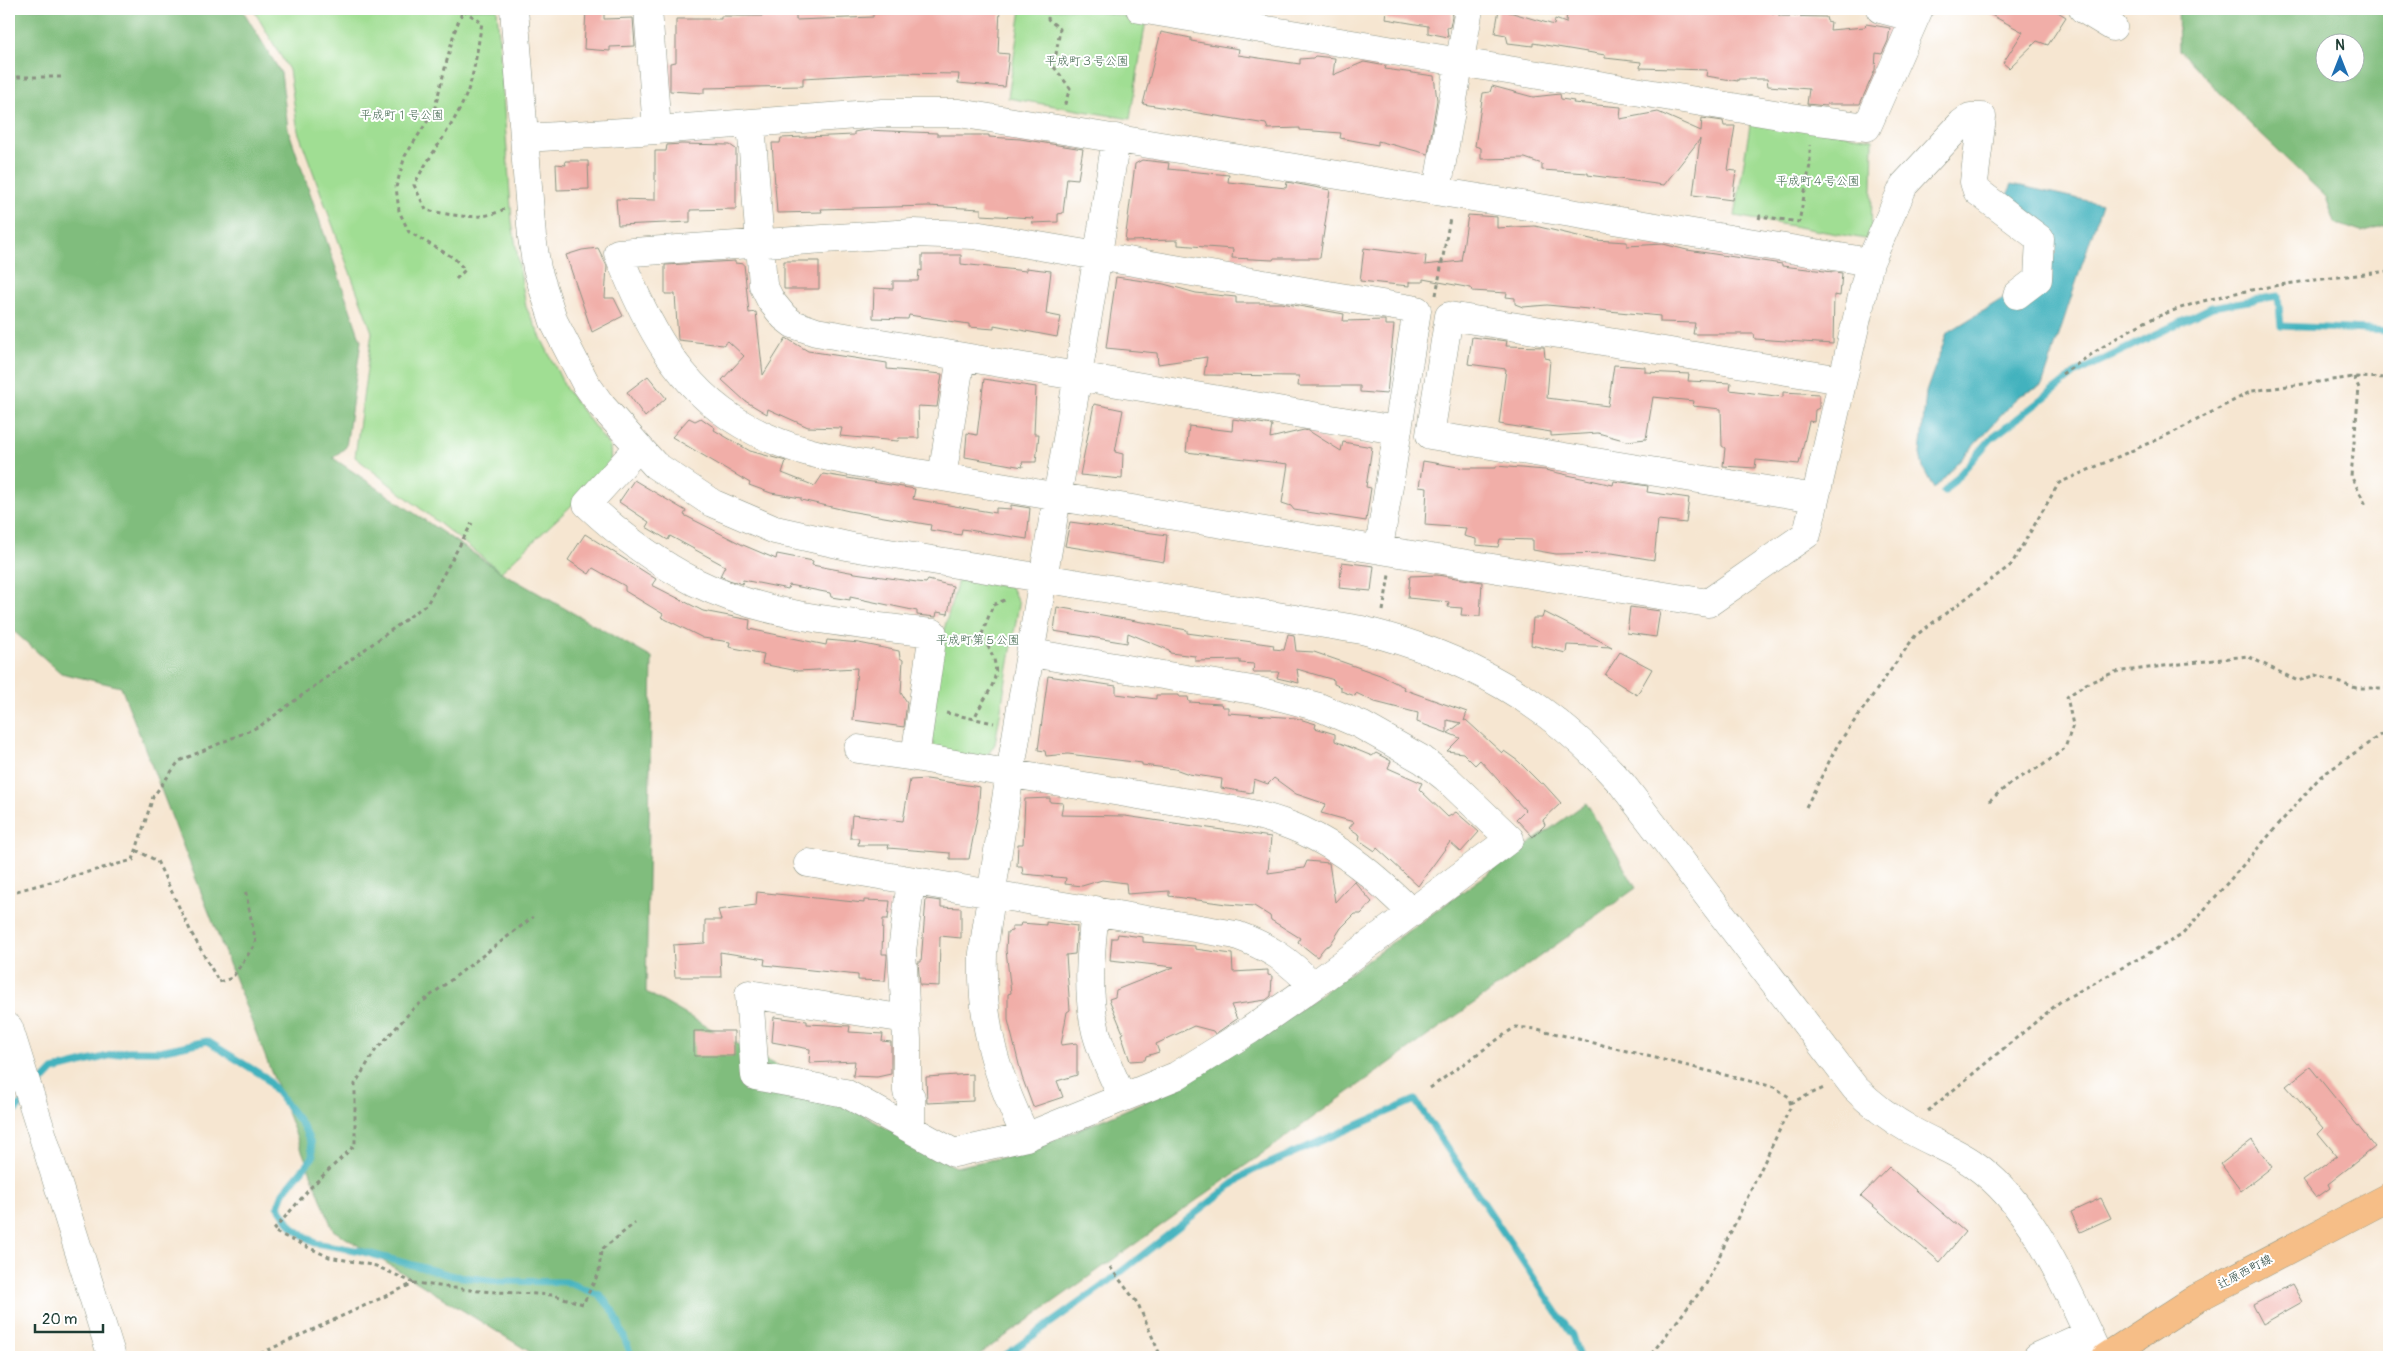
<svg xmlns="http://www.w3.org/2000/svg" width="2398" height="1366" viewBox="0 0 2398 1366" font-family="Pangolin,'Klee One',sans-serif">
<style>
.green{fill:#a0de93;stroke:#608e64}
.forest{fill:#80bd7d;stroke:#507d58;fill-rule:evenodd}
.water{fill:#43b2be;stroke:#317879}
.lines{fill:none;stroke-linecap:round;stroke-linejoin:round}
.stream{stroke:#43b2be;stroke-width:7}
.building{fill:#f1aea8}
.minor-casing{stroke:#8a9282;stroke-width:29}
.major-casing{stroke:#8a9282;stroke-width:29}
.path{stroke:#8a9282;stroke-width:3;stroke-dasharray:4 4;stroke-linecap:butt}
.minor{stroke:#fff;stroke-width:28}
.major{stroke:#f6be87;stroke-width:28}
.labels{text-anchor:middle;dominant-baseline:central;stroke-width:4;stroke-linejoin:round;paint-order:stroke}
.park-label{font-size:12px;fill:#3f654c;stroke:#fff}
.street-label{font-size:12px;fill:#1f3d34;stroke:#fff}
</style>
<rect width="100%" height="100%" fill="#fff"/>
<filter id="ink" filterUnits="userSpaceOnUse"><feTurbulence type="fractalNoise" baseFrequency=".02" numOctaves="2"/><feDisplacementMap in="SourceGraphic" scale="10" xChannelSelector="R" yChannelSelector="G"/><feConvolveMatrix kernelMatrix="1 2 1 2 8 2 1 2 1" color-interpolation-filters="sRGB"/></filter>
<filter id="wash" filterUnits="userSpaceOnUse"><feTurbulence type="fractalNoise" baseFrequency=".0096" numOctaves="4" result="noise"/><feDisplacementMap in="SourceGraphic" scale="20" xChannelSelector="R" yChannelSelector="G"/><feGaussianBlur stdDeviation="1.12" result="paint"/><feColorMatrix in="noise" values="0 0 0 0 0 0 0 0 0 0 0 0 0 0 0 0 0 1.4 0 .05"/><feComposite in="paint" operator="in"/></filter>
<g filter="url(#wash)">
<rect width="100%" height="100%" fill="#f6e6d1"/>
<path class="green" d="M 253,9 L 497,9 L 512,222 L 526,307 L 566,389 L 610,447 L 611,464 L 571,506 L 501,572 L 355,457 L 372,332 L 298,131 L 289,70 Z
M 1021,9 L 1084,9 L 1146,20 L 1130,119 L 1008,98 Z
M 1751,119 L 1873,139 L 1871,240 L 1735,216 Z
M 958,580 L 1011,587 L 1019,604 L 995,744 L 985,759 L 937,752 L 928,732 L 945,626 Z"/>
<path class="forest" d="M 11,9 L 242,9 L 281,73 L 288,129 L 361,341 L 346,447 L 333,458 L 501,572 L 652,658 L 646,992 L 955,1167 L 1024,1153 L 1179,1087 L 1304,1006 L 1586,803 L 1636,888 L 976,1357 L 538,1357 L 333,1230 L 121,687 L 61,673 L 9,627 L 9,46 L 16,17 Z
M 2178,9 L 2389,9 L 2389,224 L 2361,232 L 2335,223 L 2326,197 L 2249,123 L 2179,50 ZM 2326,42 L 2356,42 L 2356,72 L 2326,72 Z"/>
<path class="water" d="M 2012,184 L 2102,204 L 2042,386 L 2019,396 L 1934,489 L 1923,468 L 1920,454 L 1926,392 L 1947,333 L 2005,297 L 2012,308 L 2046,289 L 2055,236 L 2006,197 Z"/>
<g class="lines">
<path class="stream" d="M 1944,492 L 1991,439 L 2076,373 L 2212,307 L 2278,296 L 2281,326 L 2389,331
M 36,1088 L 53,1070 L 128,1051 L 160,1051 L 207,1041 L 265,1077 L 303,1126 L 311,1143 L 313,1157 L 283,1193 L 278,1206 L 293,1228 L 315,1243 L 360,1251 L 454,1276 L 497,1281 L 566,1282 L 600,1295 L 614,1312 L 632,1357
M 9,1118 L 25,1100
M 1003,1357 L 1108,1282 L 1247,1173 L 1415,1100 L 1572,1335 L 1579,1357"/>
</g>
<g id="blocks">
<path class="building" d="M 586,9 L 604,9 L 604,19 L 633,18 L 635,46 L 610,47 L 610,51 L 584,49 Z
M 873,9 L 1000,9 L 998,53 L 1009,54 L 1005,87 L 958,83 L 959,74 L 896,73 L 803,78 L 803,86 L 704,88 L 704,93 L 670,91 L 670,63 L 676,62 L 676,19 L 721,19 L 721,16 L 762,16 L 762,11 L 796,10 L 796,20 L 873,17 Z
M 1387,9 L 1451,9 L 1452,17 L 1450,27 L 1447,28 L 1448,37 L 1428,33 L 1428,26 L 1386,19 Z
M 1499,9 L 1554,25 L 1555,19 L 1566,23 L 1567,9 L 1772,9 L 1772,13 L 1779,13 L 1779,16 L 1826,17 L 1827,21 L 1831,22 L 1830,30 L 1865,27 L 1866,24 L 1890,28 L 1888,41 L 1882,54 L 1876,53 L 1875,70 L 1860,104 L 1827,104 L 1826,106 L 1807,104 L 1809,89 L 1768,86 L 1767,79 L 1738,79 L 1738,81 L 1706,76 L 1707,70 L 1640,68 L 1641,62 L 1605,58 L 1605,55 L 1533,43 L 1533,46 L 1508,43 L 1506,35 L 1495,33 Z
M 1980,9 L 2053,9 L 2066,17 L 2048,45 L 2037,41 L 2009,68 L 2003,63 L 2023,32 Z
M 1161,32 L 1191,38 L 1191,41 L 1239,49 L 1238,55 L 1300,64 L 1300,59 L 1313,58 L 1315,56 L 1335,58 L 1333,75 L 1364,62 L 1386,66 L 1385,69 L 1434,76 L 1437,100 L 1428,154 L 1378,141 L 1378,145 L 1340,138 L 1341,133 L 1300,130 L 1300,128 L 1268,129 L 1266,124 L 1143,104 Z
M 1492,86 L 1533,97 L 1560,94 L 1561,99 L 1574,101 L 1573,103 L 1621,107 L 1620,119 L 1658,112 L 1701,131 L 1702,118 L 1723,121 L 1724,126 L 1735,126 L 1728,170 L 1736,171 L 1732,200 L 1693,195 L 1700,139 L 1664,185 L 1588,175 L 1588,173 L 1542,170 L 1542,164 L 1525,158 L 1481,159 L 1481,148 L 1475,146 L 1483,93 L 1490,92 Z
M 865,130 L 937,133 L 937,135 L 989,135 L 989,137 L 1020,139 L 1083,149 L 1078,179 L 1067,178 L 1063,213 L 1058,214 L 1058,222 L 1032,223 L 1033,218 L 981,215 L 981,209 L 928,206 L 821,209 L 822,212 L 777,213 L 772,143 L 780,143 L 781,138 L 854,135 L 854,132 Z
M 681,144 L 730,145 L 736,149 L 736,209 L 690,210 L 690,222 L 618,225 L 616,199 L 655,200 L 655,151 L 666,151 L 667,145 Z
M 1142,160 L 1169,163 L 1168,169 L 1229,175 L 1228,182 L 1286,188 L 1287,182 L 1330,190 L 1320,258 L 1274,258 L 1273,260 L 1232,258 L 1233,249 L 1178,245 L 1178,240 L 1125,241 L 1135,164 Z
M 565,161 L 588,161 L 589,189 L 557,190 L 556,164 L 566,165 Z
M 1468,215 L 1497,217 L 1497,228 L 1535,226 L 1595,240 L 1627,242 L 1627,246 L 1663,244 L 1687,250 L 1782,264 L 1782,266 L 1842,273 L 1840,296 L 1834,295 L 1833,344 L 1755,339 L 1754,334 L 1693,334 L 1695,323 L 1660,322 L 1660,316 L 1547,305 L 1523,307 L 1515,304 L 1515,298 L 1506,297 L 1507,293 L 1472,291 L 1471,288 L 1423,279 L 1423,282 L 1409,282 L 1409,286 L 1360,281 L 1364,248 L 1426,256 L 1425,265 L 1461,261 Z
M 598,248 L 607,266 L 605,298 L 614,298 L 623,316 L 592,332 L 566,255 L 582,250 Z
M 922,255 L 961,255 L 961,264 L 1026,271 L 1026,268 L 1051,271 L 1046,314 L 1061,317 L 1057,337 L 994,325 L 994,329 L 969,327 L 969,324 L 909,315 L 908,319 L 873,318 L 874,288 L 893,289 L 893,281 L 918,281 L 919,270 L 922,271 Z
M 735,261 L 735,263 L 744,264 L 749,313 L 756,312 L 763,375 L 786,338 L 808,351 L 887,363 L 887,369 L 942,374 L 937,407 L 918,406 L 919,438 L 899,438 L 898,441 L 840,436 L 842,428 L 808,427 L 768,409 L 767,414 L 745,401 L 722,380 L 744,356 L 728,341 L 723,345 L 678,340 L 675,294 L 665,294 L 665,265 Z
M 784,261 L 819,261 L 819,289 L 784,289 Z
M 1116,277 L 1164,284 L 1196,293 L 1236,297 L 1236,303 L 1282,303 L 1344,314 L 1343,321 L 1385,320 L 1385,325 L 1394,325 L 1387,394 L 1360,392 L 1360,386 L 1298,386 L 1299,376 L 1204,375 L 1207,357 L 1158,364 L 1157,353 L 1106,348 Z
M 1472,337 L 1507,341 L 1506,346 L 1544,347 L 1545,358 L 1550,359 L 1547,398 L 1608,406 L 1614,365 L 1645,367 L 1645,372 L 1689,374 L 1688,381 L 1731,383 L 1730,390 L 1783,397 L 1783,392 L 1819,394 L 1819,408 L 1815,410 L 1814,422 L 1809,421 L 1799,464 L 1756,460 L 1755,468 L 1723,466 L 1725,448 L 1722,446 L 1721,409 L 1693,406 L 1694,401 L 1653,397 L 1646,439 L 1627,441 L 1598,433 L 1551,436 L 1551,432 L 1499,424 L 1506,369 L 1468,364 Z
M 648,376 L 666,398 L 645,417 L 627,392 Z
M 984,379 L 1036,387 L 1034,434 L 1039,434 L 1036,462 L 1022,462 L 1023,467 L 965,457 L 967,433 L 977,435 Z
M 1094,404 L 1123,410 L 1115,452 L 1123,454 L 1122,479 L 1080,475 Z
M 689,418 L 695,421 L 701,418 L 715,428 L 714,430 L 750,451 L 786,461 L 782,473 L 815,486 L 823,474 L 915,489 L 913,499 L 996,513 L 996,508 L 1011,509 L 1011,505 L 1030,508 L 1027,539 L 962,529 L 961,535 L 930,530 L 931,525 L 849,511 L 801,500 L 801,498 L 771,493 L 749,485 L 750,483 L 672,437 Z
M 1233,419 L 1272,425 L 1270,438 L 1304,430 L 1309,431 L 1341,451 L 1343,442 L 1372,447 L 1366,487 L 1371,488 L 1366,521 L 1294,510 L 1291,506 L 1282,503 L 1288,464 L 1186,452 L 1189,426 L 1232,431 Z
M 1423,461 L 1464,468 L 1496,468 L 1496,466 L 1545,470 L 1613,485 L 1614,481 L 1648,486 L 1647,492 L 1689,498 L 1686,523 L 1658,520 L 1654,560 L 1612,553 L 1556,554 L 1533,550 L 1533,540 L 1500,539 L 1498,547 L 1476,545 L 1476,539 L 1464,536 L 1466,528 L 1425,525 L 1427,488 L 1419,487 Z
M 634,480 L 686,511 L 684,515 L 743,545 L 776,559 L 777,554 L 813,561 L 812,565 L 855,573 L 917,582 L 926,583 L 928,580 L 953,586 L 948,614 L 937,612 L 936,617 L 917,615 L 917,611 L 850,597 L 850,600 L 831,597 L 830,593 L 789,585 L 788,589 L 743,580 L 742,584 L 729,580 L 720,576 L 725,566 L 670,536 L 668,540 L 646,527 L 649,522 L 619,502 Z
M 1070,522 L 1167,535 L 1164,562 L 1065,546 Z
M 585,534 L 656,579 L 652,585 L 703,611 L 750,620 L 749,629 L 826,645 L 827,640 L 859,643 L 899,651 L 900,658 L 903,660 L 901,693 L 907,702 L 904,727 L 853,720 L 857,668 L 798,671 L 762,664 L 764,654 L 729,647 L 730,642 L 703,638 L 661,617 L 663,614 L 625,591 L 625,586 L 593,568 L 589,574 L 568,560 Z
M 1342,562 L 1374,566 L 1371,591 L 1339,588 Z
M 1437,575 L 1482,582 L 1480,616 L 1461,615 L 1462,608 L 1448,607 L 1449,602 L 1408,598 L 1410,576 Z
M 1057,607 L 1187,630 L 1187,633 L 1274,645 L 1273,649 L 1284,650 L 1288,634 L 1294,635 L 1296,651 L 1314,652 L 1380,675 L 1404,687 L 1403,689 L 1467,712 L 1464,721 L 1466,720 L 1502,753 L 1504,751 L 1518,761 L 1541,784 L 1543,783 L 1561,803 L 1543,820 L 1545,825 L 1533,837 L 1516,819 L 1525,810 L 1480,760 L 1475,765 L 1463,753 L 1447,751 L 1460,738 L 1448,733 L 1461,723 L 1447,720 L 1447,733 L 1417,722 L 1418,713 L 1375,702 L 1356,693 L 1355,696 L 1341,691 L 1341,687 L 1334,684 L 1334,680 L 1297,669 L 1299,683 L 1277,678 L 1279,672 L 1253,672 L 1254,664 L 1240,663 L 1240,660 L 1195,661 L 1195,656 L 1170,653 L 1169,650 L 1128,633 L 1127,643 L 1054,631 Z
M 1630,607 L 1660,611 L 1656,637 L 1627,633 Z
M 1544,612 L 1612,647 L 1567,645 L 1566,653 L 1531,645 L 1533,618 L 1542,618 Z
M 1620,652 L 1652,669 L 1637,695 L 1605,675 Z
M 1048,676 L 1116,686 L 1116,694 L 1156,699 L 1156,695 L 1179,695 L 1179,697 L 1188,697 L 1189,702 L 1221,704 L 1222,707 L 1228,707 L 1228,713 L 1296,718 L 1316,724 L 1315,728 L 1335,734 L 1335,741 L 1372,756 L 1376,753 L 1391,761 L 1388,768 L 1422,783 L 1419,789 L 1448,817 L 1456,812 L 1479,832 L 1461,852 L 1450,842 L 1418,886 L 1377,848 L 1375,851 L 1359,840 L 1360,835 L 1349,828 L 1354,822 L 1321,813 L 1326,804 L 1296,794 L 1274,778 L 1268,784 L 1254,779 L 1252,793 L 1221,788 L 1222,779 L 1189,774 L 1175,769 L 1142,765 L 1142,763 L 1068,754 L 1046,756 L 1045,751 L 1038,750 Z
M 927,779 L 980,787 L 978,812 L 969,859 L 950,859 L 950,853 L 888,848 L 889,845 L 858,845 L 859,838 L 850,838 L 852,815 L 903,821 L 910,780 Z
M 1050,798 L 1050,802 L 1063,803 L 1061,815 L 1125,816 L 1271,837 L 1268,873 L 1304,868 L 1307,861 L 1329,863 L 1335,902 L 1354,881 L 1372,902 L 1361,914 L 1355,914 L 1341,928 L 1330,945 L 1325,947 L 1317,957 L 1298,942 L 1300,938 L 1271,920 L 1270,916 L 1254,906 L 1226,904 L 1169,896 L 1169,891 L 1127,894 L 1126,883 L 1102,880 L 1082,886 L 1065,884 L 1066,878 L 1023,874 L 1022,866 L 1017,866 L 1018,844 L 1023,844 L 1025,799 Z
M 757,892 L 864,903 L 864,900 L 890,901 L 888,919 L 883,919 L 882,954 L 887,954 L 887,958 L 885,981 L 858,980 L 858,975 L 764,965 L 765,959 L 720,952 L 721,977 L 675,977 L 673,945 L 705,943 L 705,920 L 721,920 L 718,910 L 756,905 Z
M 926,899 L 941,901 L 941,907 L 961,908 L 961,938 L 940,936 L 939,986 L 920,985 L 918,962 L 921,962 Z
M 1046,922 L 1077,926 L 1075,954 L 1066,955 L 1070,1010 L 1067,1012 L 1061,1045 L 1077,1043 L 1077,1075 L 1057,1081 L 1063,1097 L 1033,1107 L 1022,1077 L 1008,1020 L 1008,994 L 1011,993 L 1006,950 L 1007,932 L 1012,931 L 1012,926 L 1020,926 L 1021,923 L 1046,925 Z
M 1118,934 L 1143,937 L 1143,942 L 1195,946 L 1195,949 L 1232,954 L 1233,972 L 1268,970 L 1268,975 L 1272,976 L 1271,996 L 1266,1000 L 1231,1005 L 1237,1019 L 1215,1034 L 1213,1031 L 1194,1026 L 1156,1044 L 1159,1052 L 1146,1056 L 1145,1060 L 1130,1061 L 1121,1034 L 1123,1033 L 1109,999 L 1115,997 L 1116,990 L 1174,967 L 1110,960 L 1112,938 L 1117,938 Z
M 774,1017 L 807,1021 L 807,1024 L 850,1026 L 849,1032 L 883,1034 L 882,1041 L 891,1042 L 891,1074 L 877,1077 L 853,1076 L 855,1061 L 809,1063 L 810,1049 L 772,1042 Z
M 694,1031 L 734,1031 L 734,1056 L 694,1056 Z
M 2310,1067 L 2375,1147 L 2328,1184 L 2330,1188 L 2316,1198 L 2303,1181 L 2337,1156 L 2318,1133 L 2323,1128 L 2286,1086 Z
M 973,1074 L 973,1101 L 927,1103 L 926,1077 Z
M 2252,1140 L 2272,1167 L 2241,1191 L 2221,1164 Z
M 1889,1167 L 1965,1232 L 1940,1262 L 1861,1196 Z
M 2101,1198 L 2111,1218 L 2080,1232 L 2071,1212 Z
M 2292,1284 L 2302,1302 L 2263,1324 L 2253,1305 Z"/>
</g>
</g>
<g filter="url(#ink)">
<use href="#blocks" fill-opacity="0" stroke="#8a9282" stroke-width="1"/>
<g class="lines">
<defs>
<path id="minor" d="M 514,9 L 532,237 L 537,269 L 554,322 L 586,384 L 601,405 L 655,465 L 712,503 L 775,530 L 852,547 L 1362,630 C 1467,656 1549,702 1622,784 L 1855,1088 C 1872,1105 1891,1119 1912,1131 C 1933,1143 1956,1151 1975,1165 C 2035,1207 2068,1293 2099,1357
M 648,9 L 657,130
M 1140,9 L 1810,120 L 1867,127 L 1919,9
M 1880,9 L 1915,18
M 2083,9 L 2113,27
M 751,123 L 763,285 L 771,301 L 784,317 L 793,324 L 816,332 L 1396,430
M 525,138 L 657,130 L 883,113 L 959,113 L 1870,262
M 1437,190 L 1469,9
M 638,448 L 587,504 C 620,535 654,561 695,582 C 768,618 853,624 933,633 L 915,757 C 993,771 1072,784 1150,797 C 1200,805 1254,809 1301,830 C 1345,850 1378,879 1412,913
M 942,477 L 961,357
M 1815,498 L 1430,435 L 1449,316 L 1842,380
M 1379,548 L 1417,310 L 974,235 L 912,233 L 618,253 C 645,321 677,387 743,425 C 792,454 842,460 898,470 C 944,477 989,485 1035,493 C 1259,531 1484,566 1708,603 L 1807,534 L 1870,262 L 1904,185 L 1962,123 L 1970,117 L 1982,117 L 1974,182 L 1977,191 L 2040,239 L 2038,279 L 2017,295
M 858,749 L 915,757
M 808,863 L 1236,935 C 1269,947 1289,960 1313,986
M 1095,910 C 1091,951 1086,991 1096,1032 C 1102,1055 1113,1076 1122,1097
M 906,1019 L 749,994 L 755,1076 L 845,1093 L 954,1153 L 1026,1137 L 1176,1076 L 1250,1030 L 1313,986 L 1510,839 L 1446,778 L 1423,760 L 1361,725 L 1319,707 L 1258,691 L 1031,653
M 9,1028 L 112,1357
M 911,1128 L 911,1097 L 907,1092 L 907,1039 L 902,951 L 911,881
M 1026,1137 C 995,1071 981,1027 983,953 C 1021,680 1076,410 1116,138
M 2037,1357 L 2088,1334"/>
<path id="major" d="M 2106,1357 L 2197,1298 L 2389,1197"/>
</defs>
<use href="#minor" class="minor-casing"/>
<use href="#major" class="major-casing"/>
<path class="path" d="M 1049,9 L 1048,19 L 1060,29 L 1054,67 L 1070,88 L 1064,107
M 9,77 L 62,77
M 1759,219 L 1760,216 L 1799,222 L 1810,165 L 1810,145
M 456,279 L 465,270 L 454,258 L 409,232 L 399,211 L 396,187 L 405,156 L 434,111 L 454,33 L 463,10 L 482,23 C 478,43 476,64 470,84 C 459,121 431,151 414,185 L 426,210 C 451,215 481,222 504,209
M 1436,295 L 1450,218
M 2062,374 C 2092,355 2121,332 2154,318 C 2228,287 2311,281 2389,271
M 2354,377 L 2359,388 L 2351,476 L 2367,507
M 1383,611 L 1389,575
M 957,638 L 986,643 C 1008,678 987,689 974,719
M 979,642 L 993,605 L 1007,599
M 946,713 L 994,723
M 1989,801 L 2012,782 L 2043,765 L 2065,748 L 2073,725 L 2067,697 L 2086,684 L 2115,672 L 2247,656 L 2298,681 L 2315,675 L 2356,688 L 2389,688
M 1806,807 L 1838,744 L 1915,636 L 2011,565 L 2059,483 L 2176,431 L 2252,391 L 2354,377 L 2389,378
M 136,850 L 157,861 L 192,934 L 219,982 L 232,978 L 256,943 L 245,889
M 9,893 L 133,860 L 153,797 L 179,761 L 260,726 L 427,604 L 472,523
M 1430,1088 L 1515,1027 L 1537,1029 L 1774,1087 L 1789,1097 L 1791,1106 L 1706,1284 L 1649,1357
M 1790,1103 L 1824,1088
M 1928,1111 L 2061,1001 L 2182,935 L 2320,777 L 2389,729
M 1110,1267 L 1138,1304 L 1161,1357
M 414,1283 L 376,1266 L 329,1257 L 273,1231 L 312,1186 L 355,1145 L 355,1084 L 375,1051 L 413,1009 L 533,917
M 253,1357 L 414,1283 L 479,1291 L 554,1295 L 583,1304 L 599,1272 L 601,1250 L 635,1223"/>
<use href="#minor" class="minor"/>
<use href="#major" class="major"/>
</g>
</g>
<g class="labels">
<g class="park-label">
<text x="1087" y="61">平成町３号公園</text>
<text x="402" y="115">平成町１号公園</text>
<text x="1818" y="181">平成町４号公園</text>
<text x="978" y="640">平成町第５公園</text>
</g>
<g class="street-label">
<text transform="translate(2245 1272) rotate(-28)">辻原西町線</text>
</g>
</g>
<rect width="2398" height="1366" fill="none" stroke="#fff" stroke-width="30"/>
<g transform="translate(2340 58)"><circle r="24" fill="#ffffff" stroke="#a5b1ae"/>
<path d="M0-4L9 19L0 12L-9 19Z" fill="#1f6fb2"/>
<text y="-8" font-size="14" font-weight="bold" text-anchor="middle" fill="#1f3d34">N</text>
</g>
<path d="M35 1324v8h68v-8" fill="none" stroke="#1f3d34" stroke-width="2.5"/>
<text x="42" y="1324" font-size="15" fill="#1f3d34" stroke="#ffffff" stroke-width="4" paint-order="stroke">20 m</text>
</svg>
